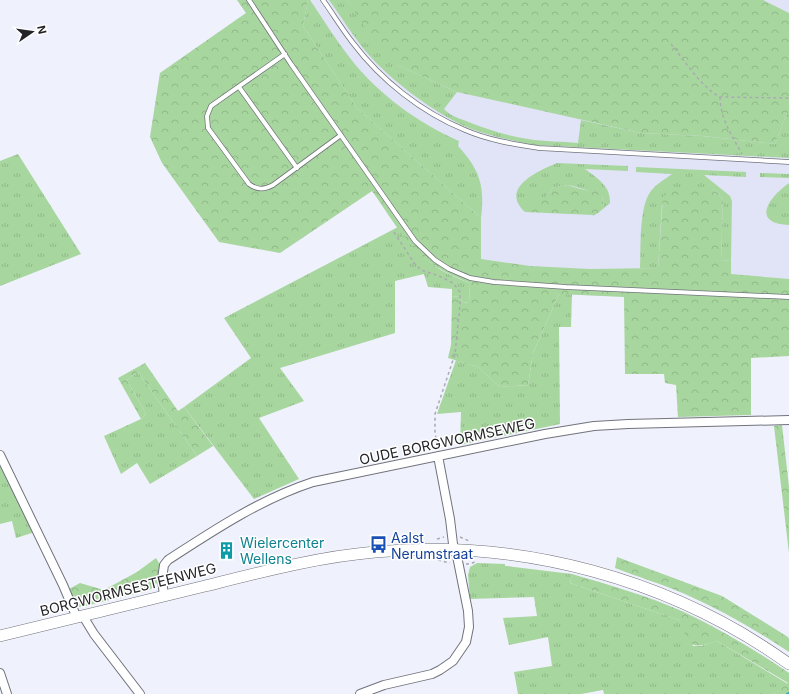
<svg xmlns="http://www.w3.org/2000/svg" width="789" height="694" viewBox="0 0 789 694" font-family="Inter,sans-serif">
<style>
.built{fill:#e1e4f6}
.grass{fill:url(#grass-tufts)}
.forest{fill:url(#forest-crowns)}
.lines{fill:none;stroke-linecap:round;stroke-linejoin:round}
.stream{stroke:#41abb5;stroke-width:2.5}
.lane-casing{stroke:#71737c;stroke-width:5.5}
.street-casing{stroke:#71737c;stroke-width:10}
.secondary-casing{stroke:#71737c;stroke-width:12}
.path{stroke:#a9aab3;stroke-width:1.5;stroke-dasharray:3 3;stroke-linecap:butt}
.lane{stroke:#fff;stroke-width:4}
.street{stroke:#fff;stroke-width:8}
.secondary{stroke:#fff;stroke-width:11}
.labels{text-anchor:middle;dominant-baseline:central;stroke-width:3;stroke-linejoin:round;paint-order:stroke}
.street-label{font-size:14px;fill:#242428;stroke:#fff}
.transit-label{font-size:14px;fill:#164399;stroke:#fff;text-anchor:start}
.culture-label{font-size:14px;fill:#0d838f;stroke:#fff;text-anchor:start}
</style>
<defs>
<pattern id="grass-tufts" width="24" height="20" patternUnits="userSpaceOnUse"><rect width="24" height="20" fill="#a8d69f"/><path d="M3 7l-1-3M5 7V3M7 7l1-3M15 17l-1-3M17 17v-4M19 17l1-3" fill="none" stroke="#90b889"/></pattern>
<pattern id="forest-crowns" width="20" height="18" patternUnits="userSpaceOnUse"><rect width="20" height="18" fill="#a8d69f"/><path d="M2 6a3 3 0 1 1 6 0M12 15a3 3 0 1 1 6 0" fill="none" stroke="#90b889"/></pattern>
</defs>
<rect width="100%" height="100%" fill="#eff1fc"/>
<path class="built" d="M 237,0 L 789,0 L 789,356 L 707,300 L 559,294 L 491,380 L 477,366 L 470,283 L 410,243 L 372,191 L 280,253 L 150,137 L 160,73 L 246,13 Z"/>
<path class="grass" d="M 308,0 L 310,0 C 323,19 336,40 350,58 C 378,94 418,123 459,141 L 458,146 C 480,170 485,186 481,218 L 357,108 L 303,26 Z
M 329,0 L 347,0 L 361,19 L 399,66 L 457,92 L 444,109 C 449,115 458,118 466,121 C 486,129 507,136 528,139 C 544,142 562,141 578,143 L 581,120 L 641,133 L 702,136 L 775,144 L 787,113 L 789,113 L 789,158 L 535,145 C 510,140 478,134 456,122 C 427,107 390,79 369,55 C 354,38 342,18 329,0 Z
M 18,154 L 81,254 L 0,286 L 0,161 Z
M 557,163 L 628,166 L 628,171 L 585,169 C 597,178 611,186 610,203 L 604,208 L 602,195 L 573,186 L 563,185 L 553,188 L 546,197 L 525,206 L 525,212 C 499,188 538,171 557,163 Z
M 636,167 L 746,172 L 746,177 L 704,175 L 730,196 L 732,201 L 731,261 L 721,260 L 723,200 L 718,193 L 712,189 L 662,205 L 658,268 L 640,268 C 641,248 639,211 649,194 C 654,185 664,180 672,174 L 636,172 Z
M 760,173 L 789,174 L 789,178 L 760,177 Z
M 789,183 L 789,225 C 750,223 769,197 789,183 Z
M 398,227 C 419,256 435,271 470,283 L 469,303 L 463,302 L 459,297 L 452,296 L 452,289 L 428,287 L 424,274 L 395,281 L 395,333 L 280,368 L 304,401 L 259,418 L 299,479 L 254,499 L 184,407 L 251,358 L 224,318 Z
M 559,294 L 572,294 L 571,327 L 559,327 L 560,424 L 460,445 L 461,412 L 437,414 L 456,360 L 478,367 L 500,387 L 528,385 L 533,353 Z
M 138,372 L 197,456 L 150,484 L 137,463 L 121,474 L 104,436 L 141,419 L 146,414 L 127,380 Z
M 0,461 L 35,532 L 16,538 L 12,521 L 0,524 Z
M 477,563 L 505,564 L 505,566 L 572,574 L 570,583 L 679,620 L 693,646 L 701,646 L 717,641 L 788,684 L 773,694 L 604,694 L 603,690 L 581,694 L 518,694 L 514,672 L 552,666 L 548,637 L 509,645 L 503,618 L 537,616 L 534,597 L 470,599 L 468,575 L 470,567 Z"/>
<path class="forest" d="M 237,0 L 308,0 L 303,26 L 357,108 L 481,218 L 481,259 L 530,266 L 590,269 L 658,268 L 663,197 L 675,187 L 712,189 L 718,193 L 723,200 L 721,260 L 731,261 L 731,274 L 789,279 L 789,356 L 751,358 L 751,415 L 678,417 L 676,385 L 665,383 L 664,374 L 625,374 L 624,297 L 559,294 L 533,353 L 528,385 L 500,387 L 478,367 L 448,358 L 451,345 L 452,296 L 459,297 L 463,302 L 469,303 L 470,283 C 452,276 435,268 421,255 C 403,240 386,210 372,191 L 280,253 L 219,242 L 162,163 L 150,137 L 160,73 L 246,13 Z
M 347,0 L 763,0 L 789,13 L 789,113 L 787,113 L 775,144 L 703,136 L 641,133 L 534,109 L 457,92 L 399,66 L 378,47 Z
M 563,185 C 575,186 585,192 597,191 L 602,195 L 604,208 L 598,213 L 593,216 L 593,215 L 525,212 L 525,206 L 535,198 L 546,197 L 553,188 Z
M 145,363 L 178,411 L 184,407 L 213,446 L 197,456 L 138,372 L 127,380 L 146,414 L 141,419 L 118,378 Z
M 782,425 L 789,487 L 789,553 L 774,426 Z
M 617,557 L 722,596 L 788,637 L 789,639 L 789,652 C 756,630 721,610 685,594 C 662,584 638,577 615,568 Z
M 156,558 L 159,563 L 159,581 L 151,589 L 143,592 L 85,606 L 78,607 L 73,602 L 69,589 L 80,583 L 104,590 L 137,572 Z
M 572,574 C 610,585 648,596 684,612 C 720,629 757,651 789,673 L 789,692 L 786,694 L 773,694 L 788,683 L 717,641 C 688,651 690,645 679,620 L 570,583 Z"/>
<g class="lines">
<path class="stream" d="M 787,694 L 789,693"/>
<defs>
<path id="lane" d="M 249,0 L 291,64 L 415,241 L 435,260 L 449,269 L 470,278 L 494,282 L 566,287 L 789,297
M 323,0 C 333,14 342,29 353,43 C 381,80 421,112 465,130 C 488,140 513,144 539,148 L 789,162
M 285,54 L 211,106 L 207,116 L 208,128 L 249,184 C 257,190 264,190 273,185 L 341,135
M 239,87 L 297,168"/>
<path id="street" d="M 0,455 L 63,585 L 77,618
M 164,596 L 162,579 L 164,565 L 168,560 C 214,530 261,499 313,482 L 545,434 L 594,426 L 628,424 L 789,420
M 83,616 L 94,634 L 140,694
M 0,673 L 7,694
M 360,694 L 384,685 L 432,674 L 440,670 L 453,661 L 466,642 L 469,627 L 468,611 L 457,556 L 453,544 L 450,519 L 438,456"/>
<path id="secondary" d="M 0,636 C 68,619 137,603 205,586 C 261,572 317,557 375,552 C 520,538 671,579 789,664"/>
</defs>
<use href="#lane" class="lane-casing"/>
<use href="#street" class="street-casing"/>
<use href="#secondary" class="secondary-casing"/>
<path class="path" d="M 671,44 C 685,61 701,87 720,97 L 789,98
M 720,97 C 720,118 732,136 742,154
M 394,232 L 414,263 L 421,270 L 439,276 L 453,283 L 460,292 L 460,305 L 455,354 L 435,414 L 435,431 L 437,448
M 460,537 L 469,541
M 437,539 L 444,537
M 438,560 L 450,563
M 466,564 L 470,564 L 477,561"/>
<use href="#lane" class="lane"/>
<use href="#street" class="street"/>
<use href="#secondary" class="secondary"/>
</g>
<defs>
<symbol id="bus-bare" viewBox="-9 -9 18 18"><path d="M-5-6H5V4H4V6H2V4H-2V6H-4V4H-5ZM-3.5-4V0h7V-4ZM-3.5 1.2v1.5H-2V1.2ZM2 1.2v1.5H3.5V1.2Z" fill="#1a4fb4" stroke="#fff" stroke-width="2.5" paint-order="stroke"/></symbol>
<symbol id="building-bare" viewBox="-9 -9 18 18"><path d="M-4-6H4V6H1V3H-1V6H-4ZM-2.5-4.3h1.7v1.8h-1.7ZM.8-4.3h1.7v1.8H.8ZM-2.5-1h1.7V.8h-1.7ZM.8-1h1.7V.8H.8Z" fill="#0f9aa8" stroke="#fff" stroke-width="2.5" paint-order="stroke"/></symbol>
</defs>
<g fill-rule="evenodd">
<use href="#bus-bare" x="366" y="532" width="25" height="25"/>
<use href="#building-bare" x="214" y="538" width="25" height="25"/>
</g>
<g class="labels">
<g class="street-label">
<text transform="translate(447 441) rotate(-12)">OUDE BORGWORMSEWEG</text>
<text transform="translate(128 589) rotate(-14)">BORGWORMSESTEENWEG</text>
</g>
<g class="transit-label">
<text x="391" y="537">Aalst<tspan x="391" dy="16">Nerumstraat</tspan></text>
</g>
<g class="culture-label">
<text x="240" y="542">Wielercenter<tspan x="240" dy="16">Wellens</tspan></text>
</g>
</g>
<g transform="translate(32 32) rotate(77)" stroke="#ffffff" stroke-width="3" paint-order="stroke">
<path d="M0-3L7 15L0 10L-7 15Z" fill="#242428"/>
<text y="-6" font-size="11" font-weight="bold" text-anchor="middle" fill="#242428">N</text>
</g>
</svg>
